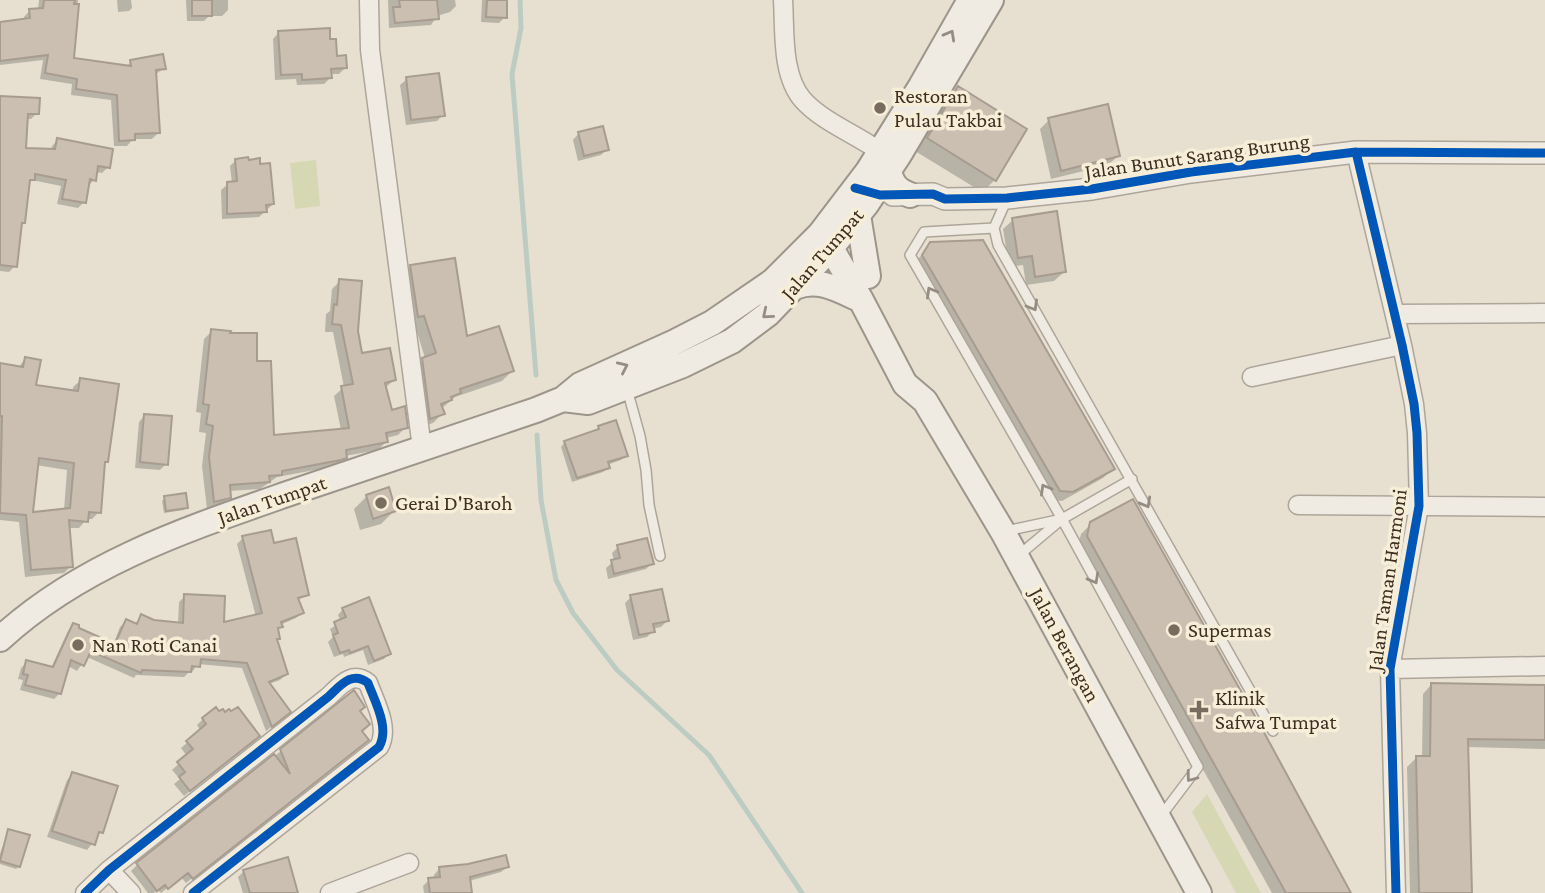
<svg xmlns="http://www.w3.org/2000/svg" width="1545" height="893" viewBox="0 0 1545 893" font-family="'Crimson Pro',serif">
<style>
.green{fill:#d6d7b3}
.shadow{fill:#0003;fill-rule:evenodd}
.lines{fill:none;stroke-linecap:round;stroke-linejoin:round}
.stream{stroke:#bcccc2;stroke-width:5}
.building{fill:#cbbfb2;stroke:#a89c90;stroke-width:2;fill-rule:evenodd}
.service-casing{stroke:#ada599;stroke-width:12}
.minor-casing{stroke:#ada599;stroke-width:21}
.tertiary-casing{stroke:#ada599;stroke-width:24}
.secondary-casing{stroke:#9c958a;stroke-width:28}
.service{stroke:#efebe3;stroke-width:9}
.minor{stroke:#efebe3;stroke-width:18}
.tertiary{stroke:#efebe3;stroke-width:21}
.secondary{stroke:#efebe3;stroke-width:24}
.cycleway-casing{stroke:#f7eed8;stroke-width:13}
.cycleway{stroke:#0057b8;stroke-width:9}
.oneway{stroke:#968c82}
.poi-dot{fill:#786c5e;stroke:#f7eed8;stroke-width:2.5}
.labels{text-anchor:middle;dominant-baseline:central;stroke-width:7;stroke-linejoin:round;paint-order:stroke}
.poi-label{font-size:21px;fill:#3d2e20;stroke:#f7eed8;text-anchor:start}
.street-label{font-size:21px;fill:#3d2e20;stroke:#f7eed8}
</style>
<rect width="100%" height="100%" fill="#e7e0d1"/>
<path class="green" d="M 316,160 L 320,206 L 295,209 L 290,163 Z
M 1207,794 L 1261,893 L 1236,893 L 1192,812 Z"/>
<path class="shadow" d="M 39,0 L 78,0 L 72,60 L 126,67 L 131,62 L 164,68 L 155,75 L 158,133 L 152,139 L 133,139 L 127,146 L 114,146 L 111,100 L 71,95 L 72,84 L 40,79 L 43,60 L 0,65 L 0,24 L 24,21 L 24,17 L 30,10 L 38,10 Z
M 117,0 L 131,0 L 132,8 L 129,11 L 118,12 Z
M 183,0 L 228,0 L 228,10 L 222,16 L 209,16 L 204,21 L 187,21 L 186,0 Z
M 388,0 L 455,0 L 456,6 L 450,12 L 437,16 L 431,25 L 389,28 Z
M 482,0 L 505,0 L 505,17 L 499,23 L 481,22 Z
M 279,32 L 335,58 L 345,68 L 339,74 L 330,74 L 330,78 L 324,84 L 297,85 L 296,79 L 275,80 L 273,39 Z
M 407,79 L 443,115 L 437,121 L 406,125 L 400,85 Z
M 958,88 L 995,180 L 982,192 L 915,151 L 946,101 Z
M 0,97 L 37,113 L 31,119 L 26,119 L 24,150 L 51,151 L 52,146 L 58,140 L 108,167 L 102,173 L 96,172 L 94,180 L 88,186 L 84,202 L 78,208 L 57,204 L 61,186 L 32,180 L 28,185 L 23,222 L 20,226 L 15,266 L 9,272 L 0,271 Z
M 1049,120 L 1118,156 L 1108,165 L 1051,179 L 1040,129 Z
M 579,133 L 607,149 L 601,155 L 578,161 L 573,140 Z
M 236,160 L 273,204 L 259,217 L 222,219 L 221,190 L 228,184 L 232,183 L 230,166 Z
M 1013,220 L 1064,272 L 1054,281 L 1026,285 L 1023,265 L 1009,267 L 1003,229 Z
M 931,244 L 1113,468 L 1103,478 L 1062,501 L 1051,500 L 913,265 Z
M 410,267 L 466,338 L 512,371 L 502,381 L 455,397 L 441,409 L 443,413 L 433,423 L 420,427 L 412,369 L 425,358 L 400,277 Z
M 340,281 L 361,355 L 394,380 L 385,388 L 390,412 L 406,427 L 398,435 L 386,438 L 386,442 L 378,450 L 345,456 L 337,465 L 331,467 L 277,477 L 260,489 L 229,491 L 230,497 L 221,505 L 207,509 L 202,466 L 206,433 L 199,432 L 201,413 L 196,412 L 204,339 L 212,331 L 256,363 L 273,437 L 341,430 L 334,396 L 344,387 L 333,332 L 325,332 L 326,314 L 330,311 L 332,289 Z
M 25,359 L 34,387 L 73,392 L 73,387 L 81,380 L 106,462 L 103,465 L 99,512 L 92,519 L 87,519 L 79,528 L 68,528 L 71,566 L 64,573 L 25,577 L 19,522 L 0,520 L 0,364 L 18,368 ZM 36,465 L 67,470 L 64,510 L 31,514 Z
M 145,415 L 166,464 L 160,470 L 135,468 L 139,422 Z
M 599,427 L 626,455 L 621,460 L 607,465 L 608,467 L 603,472 L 572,482 L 561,447 L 565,442 L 593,433 Z
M 367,496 L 394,511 L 381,524 L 360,530 L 354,509 Z
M 165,498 L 186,507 L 184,510 L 164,513 L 162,501 Z
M 1091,524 L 1349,893 L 1272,893 L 1078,546 L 1081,534 Z
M 243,538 L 273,545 L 307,594 L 297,601 L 302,613 L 296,618 L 280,625 L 277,631 L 278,638 L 276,641 L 286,674 L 280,680 L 269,684 L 283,718 L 266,731 L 242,668 L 198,664 L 192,672 L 189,672 L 184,677 L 136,675 L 134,678 L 87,657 L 77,671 L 68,666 L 60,693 L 54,699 L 20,690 L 23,680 L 18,679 L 21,668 L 27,662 L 51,668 L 68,631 L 74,625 L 77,629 L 113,645 L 120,627 L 126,621 L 134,625 L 141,617 L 154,622 L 178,624 L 179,602 L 185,596 L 222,624 L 256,617 L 237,544 Z
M 618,547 L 652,563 L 646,569 L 608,579 L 606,568 L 614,561 L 612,553 Z
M 631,597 L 667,621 L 661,627 L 652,629 L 653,631 L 647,637 L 633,640 L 625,603 Z
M 343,609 L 389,653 L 384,659 L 368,665 L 363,650 L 344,657 L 343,654 L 334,657 L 328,642 L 333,637 L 330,629 L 341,622 L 338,615 Z
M 1431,685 L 1545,687 L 1545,749 L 1467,747 L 1470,893 L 1410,893 L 1407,767 L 1416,758 L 1422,758 L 1423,694 Z
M 358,712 L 361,746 L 186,883 L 181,877 L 161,893 L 158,890 L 154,893 L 148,893 L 131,871 L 137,865 L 281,751 Z
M 203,719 L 252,742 L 184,796 L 174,784 L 180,779 L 172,770 L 187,756 L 181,748 L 201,731 L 197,725 Z
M 73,774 L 101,832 L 87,850 L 47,837 L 67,780 Z
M 8,831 L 19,867 L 16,869 L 0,864 L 0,854 Z
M 469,866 L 507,867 L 501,872 L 469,881 L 470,893 L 424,893 L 423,886 L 429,880 L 434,879 L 434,875 L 439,869 Z
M 244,871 L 296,893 L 243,893 L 238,877 Z"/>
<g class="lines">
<path class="stream" d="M 520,0 L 521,28 L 512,74 L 536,375
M 537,435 L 541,500 L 556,580 L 573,613 L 617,670 L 709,755 L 802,893"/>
</g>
<path class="building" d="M 44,0 L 75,0 L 74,4 L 79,4 L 74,58 L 131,66 L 130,60 L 163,54 L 166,69 L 156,70 L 160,133 L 135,134 L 135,140 L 119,141 L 117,95 L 76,89 L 77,79 L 45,73 L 48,55 L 0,61 L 0,22 L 30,18 L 29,9 L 43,8 Z
M 192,0 L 212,0 L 212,16 L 192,16 Z
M 399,0 L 437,0 L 439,19 L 395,23 L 393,7 L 400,7 Z
M 487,0 L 507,0 L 507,18 L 486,17 Z
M 330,28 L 330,39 L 336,39 L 337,56 L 346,55 L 347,68 L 331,69 L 332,78 L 302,80 L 302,74 L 281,75 L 278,31 Z
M 439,73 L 445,116 L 411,120 L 406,77 Z
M 958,86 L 1027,129 L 996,181 L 927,138 Z
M 0,96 L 40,98 L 39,114 L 28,114 L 26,148 L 55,149 L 57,138 L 113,149 L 110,168 L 98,166 L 96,181 L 90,179 L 86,203 L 62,199 L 66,180 L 35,174 L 35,180 L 30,180 L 25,223 L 22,223 L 17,267 L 0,265 Z
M 1108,104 L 1120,156 L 1061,171 L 1048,118 Z
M 603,126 L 609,150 L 584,156 L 578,132 Z
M 248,157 L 249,160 L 260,158 L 260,164 L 270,163 L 274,204 L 266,205 L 267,212 L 227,214 L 227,182 L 237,181 L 235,159 Z
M 1057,211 L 1066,272 L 1035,277 L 1032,256 L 1018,258 L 1012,218 Z
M 983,240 L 1115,469 L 1073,492 L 1060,491 L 922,255 L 930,242 Z
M 455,258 L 467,336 L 499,326 L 514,371 L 460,389 L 461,393 L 451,397 L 452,400 L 441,404 L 445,414 L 430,419 L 422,358 L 436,353 L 424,316 L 418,317 L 410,265 Z
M 339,279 L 362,281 L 358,331 L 362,353 L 390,348 L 396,380 L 385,383 L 392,410 L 405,406 L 408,428 L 386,433 L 388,442 L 346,450 L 347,458 L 341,460 L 282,471 L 282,475 L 269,476 L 270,482 L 230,485 L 231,498 L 214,502 L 209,457 L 213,426 L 206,424 L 209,405 L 203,404 L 211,329 L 231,331 L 230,333 L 257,333 L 257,361 L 271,361 L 274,435 L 349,428 L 341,386 L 353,384 L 341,325 L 332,324 L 334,304 L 337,305 Z
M 25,357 L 41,360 L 36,385 L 78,391 L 80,378 L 119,384 L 108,462 L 105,462 L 101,513 L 89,512 L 88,522 L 69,520 L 73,567 L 31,570 L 26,515 L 0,513 L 2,416 L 0,416 L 0,363 L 23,367 ZM 39,458 L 74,463 L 70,508 L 33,512 Z
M 144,414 L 172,416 L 168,465 L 140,462 Z
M 616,420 L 628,456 L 608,462 L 610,468 L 577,478 L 564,441 L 599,429 L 598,426 Z
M 389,487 L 396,511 L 373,519 L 366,495 Z
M 186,493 L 188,508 L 166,511 L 164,496 Z
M 1133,499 L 1260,725 L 1351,893 L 1286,893 L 1087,536 L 1090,522 Z
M 271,530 L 274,543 L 296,538 L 309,595 L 298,598 L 304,613 L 281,622 L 283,627 L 278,628 L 280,639 L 277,639 L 288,674 L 269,682 L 291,712 L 272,727 L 247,663 L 201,659 L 200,667 L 192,666 L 191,672 L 142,670 L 141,673 L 91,651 L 84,666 L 71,660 L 61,694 L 25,685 L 28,675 L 23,674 L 26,660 L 53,667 L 73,623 L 79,625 L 79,628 L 115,644 L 126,619 L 137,624 L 141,614 L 154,620 L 183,623 L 184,594 L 225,596 L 224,622 L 262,613 L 242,536 Z
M 647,538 L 654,564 L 614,574 L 611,560 L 620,558 L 617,545 Z
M 662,589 L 669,621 L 653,624 L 655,632 L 639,635 L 630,595 Z
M 369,597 L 391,654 L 374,661 L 368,646 L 350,653 L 349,650 L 340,653 L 333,635 L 338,633 L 334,622 L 346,617 L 342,608 Z
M 1431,683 L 1545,685 L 1545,740 L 1468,739 L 1472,893 L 1419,893 L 1416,756 L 1430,756 Z
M 354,690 L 365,707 L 360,711 L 370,724 L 362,731 L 369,740 L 193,879 L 188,873 L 168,889 L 165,885 L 157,891 L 136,863 L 274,754 L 290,774 L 280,749 Z
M 216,707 L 219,711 L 223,709 L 225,712 L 229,709 L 231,711 L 238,707 L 260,736 L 190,791 L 179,777 L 185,772 L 177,762 L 193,749 L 186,741 L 206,724 L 202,718 Z
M 72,772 L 118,786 L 103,833 L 99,832 L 95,845 L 52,831 Z
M 8,829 L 30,835 L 20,867 L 0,861 Z
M 506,855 L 509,867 L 470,877 L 472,893 L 430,893 L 428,878 L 440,877 L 439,867 L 468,864 Z
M 288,857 L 298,893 L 250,893 L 243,870 Z"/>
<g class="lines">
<defs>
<path id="service" d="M 994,228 L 1007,199
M 627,389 L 640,436 L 646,470 L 649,505 L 660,556
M 1062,519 L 1198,767 L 1161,816
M 1006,531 L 1062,519 L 1132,479
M 1018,556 L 1062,519 L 910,255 L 924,232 L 994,228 L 998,245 L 1273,731"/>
<path id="minor" d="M 369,0 L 370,50 L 422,448
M 783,0 C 785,30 781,75 803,100 C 820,119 848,131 870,145
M 1356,152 L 1402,345 L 1414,404 L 1417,433 L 1419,506 L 1390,669 L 1396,893
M 1395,314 L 1545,313
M 1252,377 L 1402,345
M 1298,505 L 1545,507
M 1390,669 L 1545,666
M 109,870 L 131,893
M 85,893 L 109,870 L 328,697 C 340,686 352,670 368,683 C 375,702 390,728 379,747 L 193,893
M 330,893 L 409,863"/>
<path id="tertiary" d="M 893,195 L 933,194 L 945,199 L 1007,198 L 1092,189 L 1191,172 L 1356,152 L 1545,153"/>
<path id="secondary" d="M 889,172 C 893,185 897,190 910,195
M 858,215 L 868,276
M 820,234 L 831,248 L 861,300 L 905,384 L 925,401 L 1003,532 L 1199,893
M 795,287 C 818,277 839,290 861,300
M 563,399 L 588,402 L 683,365 L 732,341 L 768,314 L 831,248 L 866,205 L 899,155 L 991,0
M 0,639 C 82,563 190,528 293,492 C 374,464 455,437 536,410 L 563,399 L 580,385 L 675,342 L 712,323 L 773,281 L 820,234 L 868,171 L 921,86 L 970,0"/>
</defs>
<use href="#service" class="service-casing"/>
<use href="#minor" class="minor-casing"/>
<use href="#tertiary" class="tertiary-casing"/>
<use href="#secondary" class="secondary-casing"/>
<use href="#service" class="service"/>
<use href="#minor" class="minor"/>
<use href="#tertiary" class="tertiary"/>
<use href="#secondary" class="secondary"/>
<defs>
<path id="cycleway" d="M 1356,152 L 1402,345 L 1414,404 L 1417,433 L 1419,506 L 1390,669 L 1396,893
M 855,188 L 880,195 L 933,194 L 945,199 L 1007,198 L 1092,189 L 1191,172 L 1356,152 L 1545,153
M 85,893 L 109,870 L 328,697 C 340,686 352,670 368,683 C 375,702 390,728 379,747 L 193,893"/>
</defs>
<use href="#cycleway" class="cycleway-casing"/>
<use href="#cycleway" class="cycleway"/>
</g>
<defs><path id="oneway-chevron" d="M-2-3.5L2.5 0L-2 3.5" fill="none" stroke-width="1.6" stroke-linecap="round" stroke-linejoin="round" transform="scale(1.75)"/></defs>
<g class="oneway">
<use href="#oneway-chevron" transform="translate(950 35) rotate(-61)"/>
<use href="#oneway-chevron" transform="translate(931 292) rotate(-120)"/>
<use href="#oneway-chevron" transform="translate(1033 306) rotate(60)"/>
<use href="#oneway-chevron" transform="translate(767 314) rotate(140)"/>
<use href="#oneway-chevron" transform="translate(623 367) rotate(-25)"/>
<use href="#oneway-chevron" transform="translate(1045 489) rotate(-120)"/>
<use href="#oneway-chevron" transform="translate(1146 503) rotate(61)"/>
<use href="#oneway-chevron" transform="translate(1094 579) rotate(61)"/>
<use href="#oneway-chevron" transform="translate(1191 777) rotate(127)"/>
</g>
<g class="poi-dot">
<circle cx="880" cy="108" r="7"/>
<circle cx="381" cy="503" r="7"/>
<circle cx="1174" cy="630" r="7"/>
<circle cx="78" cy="645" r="7"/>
<path d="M1195.5 699.5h7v7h7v7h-7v7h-7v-7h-7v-7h7z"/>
</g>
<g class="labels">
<g class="poi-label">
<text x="894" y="96">Restoran<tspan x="894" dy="24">Pulau Takbai</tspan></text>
<text x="395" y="503">Gerai D'Baroh</text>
<text x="1188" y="630">Supermas</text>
<text x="92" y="645">Nan Roti Canai</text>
<text x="1215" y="698">Klinik<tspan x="1215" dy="24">Safwa Tumpat</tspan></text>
</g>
<g class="street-label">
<text transform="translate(1197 156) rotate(-8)">Jalan Bunut Sarang Burung</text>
<text transform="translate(822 254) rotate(-49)">Jalan Tumpat</text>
<text transform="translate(272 500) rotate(-19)">Jalan Tumpat</text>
<text transform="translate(1387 580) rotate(-82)">Jalan Taman Harmoni</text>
<text transform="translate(1065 645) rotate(62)">Jalan Berangan</text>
</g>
</g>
</svg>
